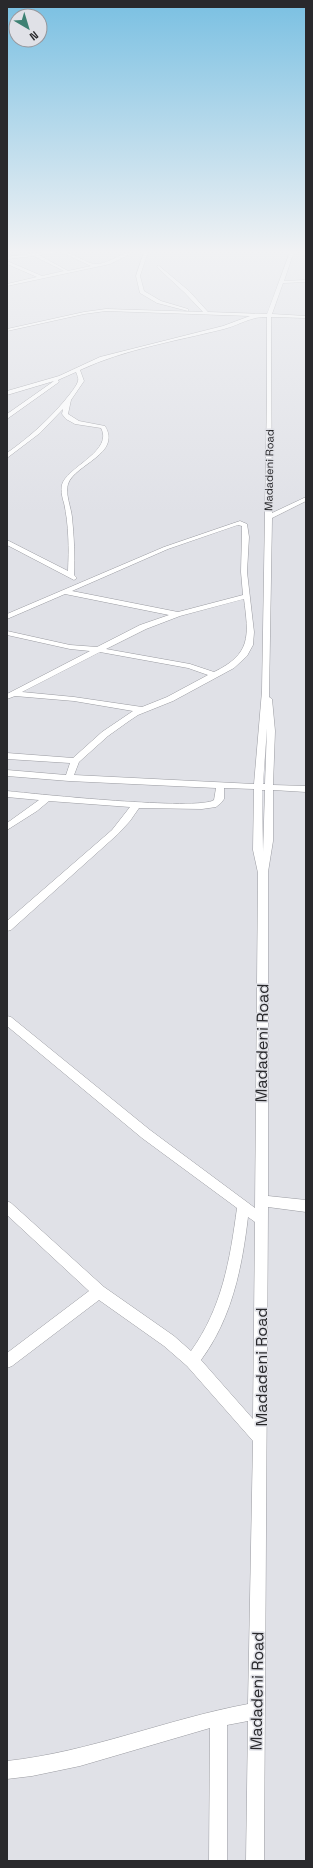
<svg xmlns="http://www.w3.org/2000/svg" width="313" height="1868" viewBox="0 0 313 1868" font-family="'Space Grotesk',sans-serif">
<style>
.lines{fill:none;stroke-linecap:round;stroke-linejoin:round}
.minor-casing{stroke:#9a9ba1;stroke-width:1}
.minor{fill:#fff;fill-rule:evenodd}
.labels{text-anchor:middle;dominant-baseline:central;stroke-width:3;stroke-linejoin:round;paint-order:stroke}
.far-street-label{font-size:11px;fill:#29292c;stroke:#e0e1e7}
.near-street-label{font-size:16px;fill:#29292c;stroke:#e0e1e7}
</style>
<rect width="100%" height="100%" fill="#e0e1e7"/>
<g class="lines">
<defs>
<path id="minor" d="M 45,252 L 58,252 L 39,255 L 68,271 L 91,266 L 61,252 C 74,252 87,265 97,264 C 111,263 121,252 134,252 L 110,264 L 7,286 L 7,284 L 37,277 L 7,264 L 7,261 L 42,276 L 64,271 L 34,256 L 7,259 L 7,257 Z
M 144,252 L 148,252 L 140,276 L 144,291 L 161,301 L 188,309 L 188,311 L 157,303 L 140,293 L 136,276 Z
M 290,252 L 306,253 L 306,255 L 293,254 L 284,281 L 306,280 L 306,282 L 283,283 L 272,314 L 306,316 L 306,318 L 271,317 L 272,513 L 306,497 L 306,501 L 272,518 L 269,697 L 272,699 L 275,731 L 273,785 L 306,786 L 306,792 L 273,790 L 273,841 L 268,872 L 268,1196 L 306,1200 L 306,1212 L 268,1207 L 264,1861 L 246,1861 L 248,1721 L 227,1725 L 227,1861 L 209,1861 L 210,1728 L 80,1766 L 32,1776 L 7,1779 L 7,1761 C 90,1752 167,1719 248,1704 L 253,1441 L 187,1366 L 164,1346 L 99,1300 L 12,1366 L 7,1368 L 7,1353 L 89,1291 L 7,1215 L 7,1201 L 11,1203 L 104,1287 L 174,1336 L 191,1351 C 222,1308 230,1260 237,1208 L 142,1138 L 7,1026 L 7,1016 L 11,1017 L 150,1130 L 255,1208 L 258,873 L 253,850 L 254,789 L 224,788 L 224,799 L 221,803 L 216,807 L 202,809 L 139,808 L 130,821 L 118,834 L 11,930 L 7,931 L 7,921 L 112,830 L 130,807 L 49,801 L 37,811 L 7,830 L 7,823 L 39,800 L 7,797 L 7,791 C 36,794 199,811 214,800 L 216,788 L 69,781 L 7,776 L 7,770 L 66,775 L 70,763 L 7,759 L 7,753 L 73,758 L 102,732 L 133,711 L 74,701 L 15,696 L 7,699 L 7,694 L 90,651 L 70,649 L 7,635 L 7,631 L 70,645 L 97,647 L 140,625 L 169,615 L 65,594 L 7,619 L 7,614 L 164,547 L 234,523 L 240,521 L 247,524 L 249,537 L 247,572 L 254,632 L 253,645 L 247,656 L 234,668 L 173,701 L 138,715 L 129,721 L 108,736 L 79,762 L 74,775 L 254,784 L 262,691 L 267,393 L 267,317 C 252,316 239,325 224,329 C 176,341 125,349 80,370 L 84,381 L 71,400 L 68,414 L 79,421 L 105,426 C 122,454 75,464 68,484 C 65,494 71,507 72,517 C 74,537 75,556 74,575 L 77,578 L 74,580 L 7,545 L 7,540 L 68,571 C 69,549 69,525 64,503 C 62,497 60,488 63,482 C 72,465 113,450 101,428 L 75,424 L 66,419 L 62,414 L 63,409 L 40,433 L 7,458 L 7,453 C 31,436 52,417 70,394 C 73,390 77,385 78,381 C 79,378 77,375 76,372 L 58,380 L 59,382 L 7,419 L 7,414 L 54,381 L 7,395 L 7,391 L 59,376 L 100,357 L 223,326 L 250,316 L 106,311 L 84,314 L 7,331 L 7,329 L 84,312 L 106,309 L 203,312 L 185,293 L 157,267 L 158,265 L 189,291 L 208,312 L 267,314 ZM 238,525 L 242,526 L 242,531 L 241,572 L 243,595 L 178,612 L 72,591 L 168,549 ZM 244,599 C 249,637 251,654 214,672 L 190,664 L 106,649 L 146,629 L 180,616 ZM 100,652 L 188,668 L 208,675 L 167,697 L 142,707 L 74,697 L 22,692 ZM 267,728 L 265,784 L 263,784 ZM 262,790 L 265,790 L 263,852 L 263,850 ZM 248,1217 L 255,1222 L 253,1419 L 201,1360 C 232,1318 242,1268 248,1217 Z"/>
</defs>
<use href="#minor" class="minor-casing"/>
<use href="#minor" class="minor"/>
</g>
<linearGradient id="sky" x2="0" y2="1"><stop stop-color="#7ac0e2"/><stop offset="0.49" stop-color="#f1f2f4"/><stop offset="1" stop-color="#f1f2f4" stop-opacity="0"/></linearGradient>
<rect width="313" height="514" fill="url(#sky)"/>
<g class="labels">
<g class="far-street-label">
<text transform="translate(269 470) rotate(-89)">Madadeni Road</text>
</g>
<g class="near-street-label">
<text transform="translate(262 1043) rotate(-89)">Madadeni Road</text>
<text transform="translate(261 1367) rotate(-90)">Madadeni Road</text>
<text transform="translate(257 1691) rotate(-89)">Madadeni Road</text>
</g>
</g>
<rect width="313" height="1868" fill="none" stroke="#29292c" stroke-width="16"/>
<g transform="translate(28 28) rotate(142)"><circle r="19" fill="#e0e1e7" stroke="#97979c"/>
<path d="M0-3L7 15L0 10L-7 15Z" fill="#3e8173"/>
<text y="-6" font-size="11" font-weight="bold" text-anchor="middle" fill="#29292c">N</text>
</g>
</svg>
